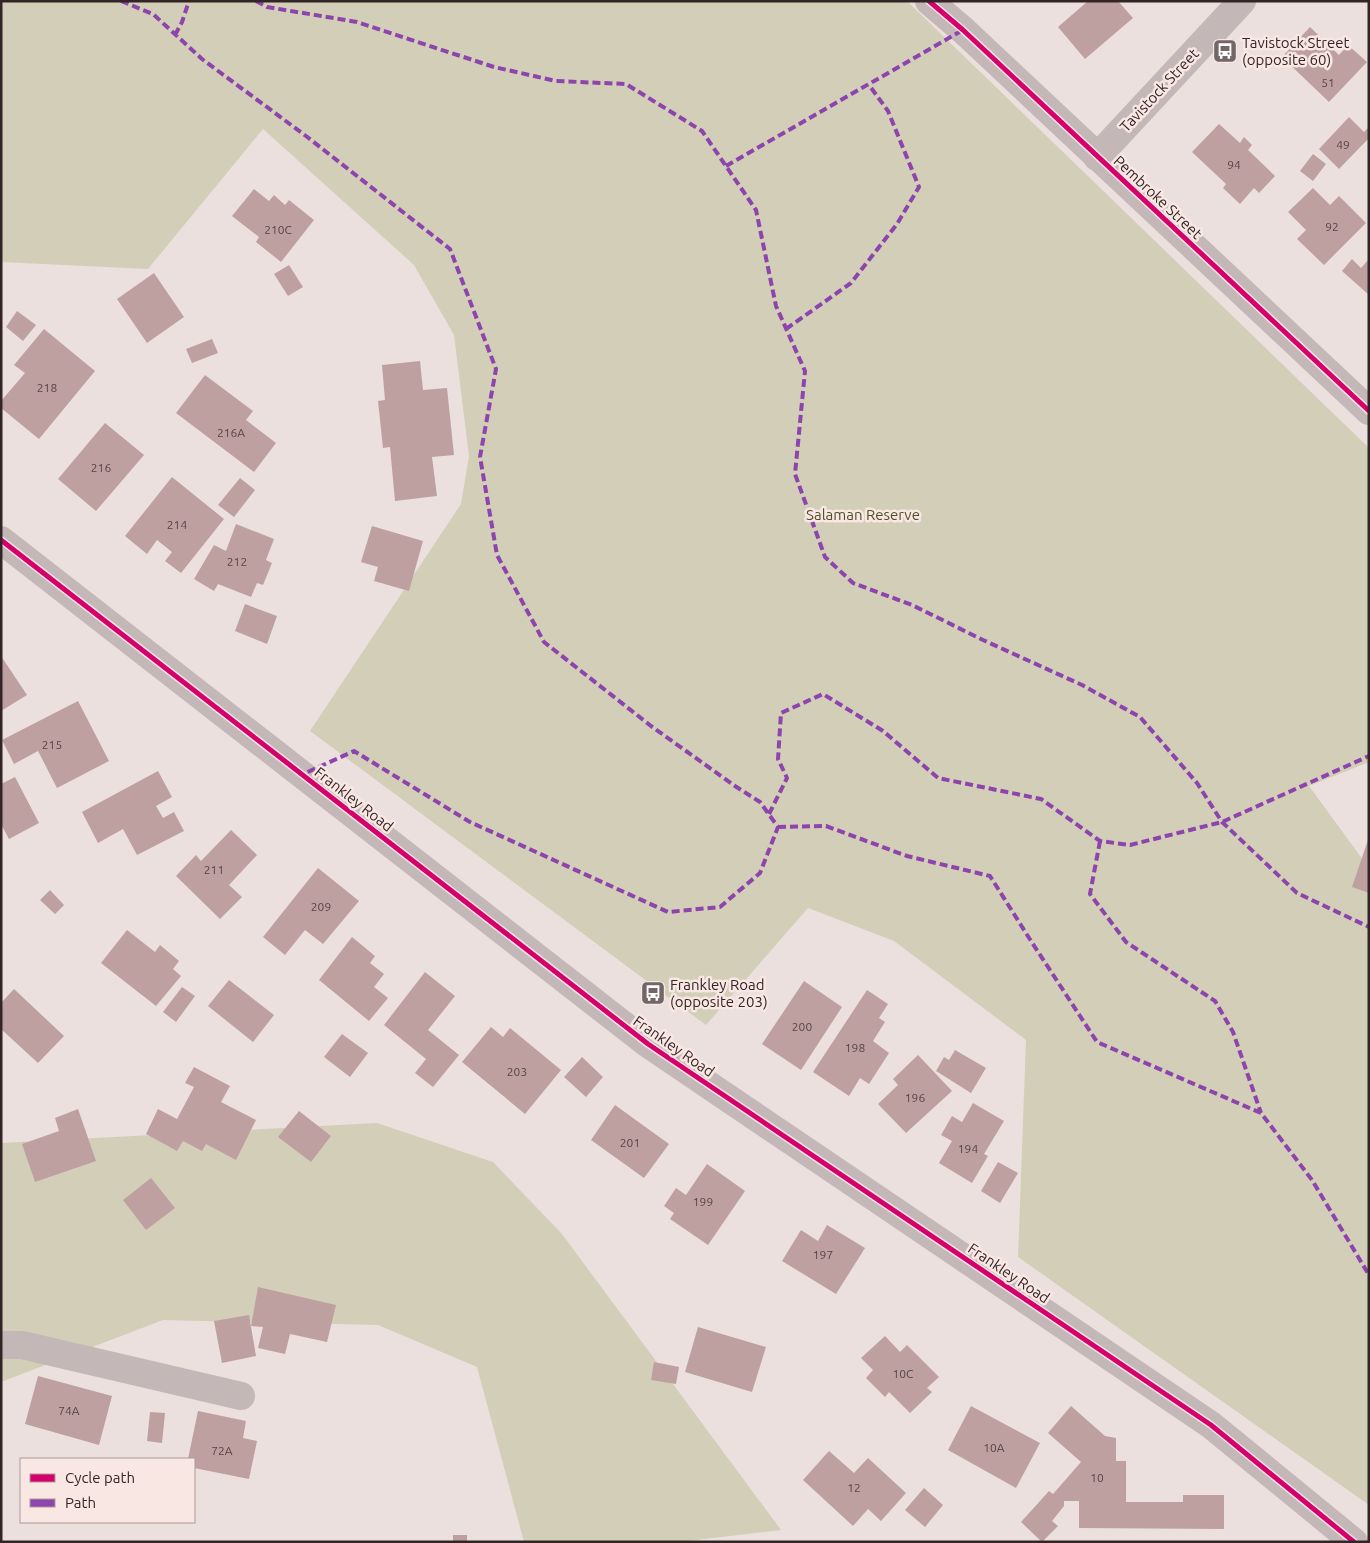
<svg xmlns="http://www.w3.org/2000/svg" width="1370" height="1543" viewBox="0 0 1370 1543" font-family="Ubuntu,sans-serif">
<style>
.green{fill:#d3ceb7}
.building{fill:#bea0a1}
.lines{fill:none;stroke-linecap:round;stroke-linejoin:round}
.minor{stroke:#c3b8b7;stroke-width:28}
.quiet{stroke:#8e44ad;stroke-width:4;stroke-dasharray:8 4;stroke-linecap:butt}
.cycleway-casing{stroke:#f9e7e3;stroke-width:8}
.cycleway{stroke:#d6006c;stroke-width:5}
.labels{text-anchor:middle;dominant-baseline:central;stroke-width:5;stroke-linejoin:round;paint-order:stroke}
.number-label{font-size:12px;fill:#564445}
.poi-label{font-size:15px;fill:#332526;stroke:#f9e7e3;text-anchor:start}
.street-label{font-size:15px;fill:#332526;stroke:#f9e7e3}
.park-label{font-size:15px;fill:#505129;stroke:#f9e7e3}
</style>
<rect width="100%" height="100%" fill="#ebe0dd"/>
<path class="green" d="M 1,1 L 907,1 L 1369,448 L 1369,762 L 1309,786 L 1369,868 L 1369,1505 L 1018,1257 L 1026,1040 L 894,941 L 808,908 L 706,1025 L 310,731 L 461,504 L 469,456 L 454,335 L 414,265 L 263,129 L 148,269 L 1,262 Z
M 377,1123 L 493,1162 L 562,1234 L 781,1530 L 679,1542 L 524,1542 L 477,1367 L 378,1325 L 163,1320 L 1,1382 L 1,1143 Z"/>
<path class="building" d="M 1088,1 L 1118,1 L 1133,18 L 1085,59 L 1058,27 Z
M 1310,27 L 1339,55 L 1348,45 L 1367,62 L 1329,102 L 1282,57 Z
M 1349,117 L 1364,132 L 1369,127 L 1369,138 L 1339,169 L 1319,149 Z
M 1219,124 L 1240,143 L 1244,137 L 1252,145 L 1248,150 L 1275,176 L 1259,193 L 1254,188 L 1240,204 L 1223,188 L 1226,184 L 1192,152 Z
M 1313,154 L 1326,164 L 1313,181 L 1300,171 Z
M 1313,188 L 1330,205 L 1339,196 L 1366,223 L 1324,265 L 1297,239 L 1306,230 L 1288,212 Z
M 254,189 L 269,201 L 274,195 L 285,205 L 289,200 L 314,220 L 281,262 L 256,242 L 259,237 L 232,216 Z
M 1352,259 L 1361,268 L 1369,259 L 1369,295 L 1342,271 Z
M 289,265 L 303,287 L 288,296 L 274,274 Z
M 154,273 L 184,317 L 147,343 L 117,299 Z
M 17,311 L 36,325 L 23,341 L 6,327 Z
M 44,329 L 95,371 L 39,439 L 1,408 L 1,401 L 25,373 L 14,365 Z
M 212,339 L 218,353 L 192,363 L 186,349 Z
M 420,361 L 423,390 L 447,388 L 454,455 L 432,457 L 437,496 L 395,501 L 390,447 L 383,448 L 378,401 L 385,400 L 382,365 Z
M 205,375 L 253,411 L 246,420 L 276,443 L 254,472 L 176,413 Z
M 105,423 L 144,455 L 96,511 L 58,479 Z
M 172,477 L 224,519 L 181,573 L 165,561 L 172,552 L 157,540 L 147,554 L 125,536 Z
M 240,478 L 255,490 L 234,517 L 218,505 Z
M 236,524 L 274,539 L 266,560 L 272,563 L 263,585 L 257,583 L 251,597 L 218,584 L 214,591 L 194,579 L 214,545 L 226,551 Z
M 372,526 L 423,541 L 409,591 L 374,581 L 378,567 L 361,562 Z
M 245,604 L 277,616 L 267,644 L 235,631 Z
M 1,656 L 27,695 L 1,711 Z
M 78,701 L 109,761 L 57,788 L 38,751 L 14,764 L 2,740 Z
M 158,771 L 172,797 L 156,806 L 163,818 L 174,812 L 184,831 L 137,855 L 123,829 L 98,843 L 82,812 Z
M 15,777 L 39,823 L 9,839 L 1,824 L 1,784 Z
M 231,830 L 257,855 L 229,885 L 242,897 L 220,919 L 176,876 L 196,855 L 201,861 Z
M 1368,840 L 1369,840 L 1369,893 L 1352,887 Z
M 318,868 L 359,901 L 323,944 L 305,930 L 285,955 L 263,937 Z
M 50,890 L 64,905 L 55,914 L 40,900 Z
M 127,930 L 155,952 L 160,945 L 179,961 L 173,969 L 181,976 L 156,1006 L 101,963 Z
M 352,937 L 375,956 L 370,963 L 384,974 L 374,987 L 388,998 L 369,1021 L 319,980 Z
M 425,972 L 455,996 L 428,1030 L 459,1055 L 433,1087 L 415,1073 L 426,1059 L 384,1025 Z
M 229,980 L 274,1015 L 253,1042 L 208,1006 Z
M 804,981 L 842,1007 L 801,1070 L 762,1044 Z
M 182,987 L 195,996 L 176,1022 L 163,1012 Z
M 14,989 L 64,1036 L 38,1063 L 1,1029 L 1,1003 Z
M 867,990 L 888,1004 L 879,1018 L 885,1022 L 873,1041 L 889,1053 L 869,1084 L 860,1078 L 849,1096 L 813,1072 Z
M 491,1027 L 503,1037 L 510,1028 L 561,1070 L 525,1114 L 462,1062 Z
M 342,1034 L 368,1053 L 350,1077 L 324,1057 Z
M 955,1050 L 986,1068 L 971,1093 L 936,1071 L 944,1057 L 949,1060 Z
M 918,1055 L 952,1091 L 906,1133 L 878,1104 L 898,1085 L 893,1079 Z
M 582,1057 L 603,1077 L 586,1097 L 564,1077 Z
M 194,1067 L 230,1086 L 221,1102 L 256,1120 L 236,1160 L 206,1144 L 202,1151 L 183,1141 L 177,1151 L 146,1134 L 158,1109 L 177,1119 L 194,1087 L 185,1083 Z
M 973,1103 L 1004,1121 L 984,1154 L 988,1156 L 972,1183 L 939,1163 L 952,1141 L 941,1135 L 952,1116 L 962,1122 Z
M 615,1105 L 669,1144 L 644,1178 L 591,1140 Z
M 78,1109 L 96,1161 L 35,1182 L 22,1144 L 59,1131 L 55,1118 Z
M 299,1111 L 331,1136 L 311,1162 L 278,1137 Z
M 998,1162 L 1018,1173 L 1000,1203 L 981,1191 Z
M 707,1164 L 745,1191 L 708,1245 L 670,1219 L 674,1213 L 664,1206 L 676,1188 L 686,1195 Z
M 151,1178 L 175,1208 L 146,1230 L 123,1200 Z
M 827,1225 L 865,1248 L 836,1294 L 782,1261 L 801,1230 L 818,1241 Z
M 258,1287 L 336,1305 L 327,1342 L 290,1334 L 285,1354 L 258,1348 L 263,1327 L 251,1326 Z
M 249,1315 L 256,1356 L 222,1363 L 214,1321 Z
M 698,1327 L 766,1347 L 752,1392 L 685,1372 Z
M 885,1336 L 900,1352 L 907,1345 L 939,1377 L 927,1388 L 932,1392 L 910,1413 L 889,1392 L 885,1397 L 866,1378 L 873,1370 L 861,1358 Z
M 654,1362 L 679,1367 L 676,1384 L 651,1380 Z
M 38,1376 L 112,1396 L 99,1445 L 25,1424 Z
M 971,1406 L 1040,1443 L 1016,1488 L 948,1450 Z
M 1071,1406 L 1105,1436 L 1116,1438 L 1116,1461 L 1126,1461 L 1126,1502 L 1183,1502 L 1183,1495 L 1224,1495 L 1224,1529 L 1079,1528 L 1079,1501 L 1064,1501 L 1064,1506 L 1052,1521 L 1058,1526 L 1042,1542 L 1021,1522 L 1049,1491 L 1053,1494 L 1081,1462 L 1048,1433 Z
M 198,1411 L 246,1421 L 243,1438 L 257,1441 L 249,1479 L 194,1468 L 194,1459 L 188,1459 Z
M 150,1412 L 165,1413 L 162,1443 L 147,1441 Z
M 829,1451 L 854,1473 L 868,1458 L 906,1493 L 881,1521 L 868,1509 L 853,1526 L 803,1480 Z
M 924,1488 L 943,1505 L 925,1527 L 905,1510 Z
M 453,1535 L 467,1535 L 467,1542 L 453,1542 Z"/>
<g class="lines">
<path class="minor" d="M 929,1 L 963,30 L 1369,411
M 1097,157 L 1242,1
M 1,540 L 648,1044 L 1211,1425 L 1354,1542
M 1,1345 L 22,1345 L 241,1396"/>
<path class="quiet" d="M 121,1 L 153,14 L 202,59 L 306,136 L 450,249 L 496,369 L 480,457 L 497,555 L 544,642 L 651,726 L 735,786 L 760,802 L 778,827 L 760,873 L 720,907 L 668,912 L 470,822 L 354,751 L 301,775
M 256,1 L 267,7 L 357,22 L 494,67 L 556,81 L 626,84 L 702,131 L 756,210 L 776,306 L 805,371 L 795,474 L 825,557 L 853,583 L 912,605 L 983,640 L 1082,685 L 1140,717 L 1197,783 L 1222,822 L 1297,893 L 1369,927
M 175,35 L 182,22 L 189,1
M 726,166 L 963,30
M 786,329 L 851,283 L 897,224 L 919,187 L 888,111 L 869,85
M 769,814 L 787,778 L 778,759 L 781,713 L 823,694 L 883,731 L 938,778 L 1041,799 L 1100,841 L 1130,845 L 1222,822 L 1369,756
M 778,827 L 826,826 L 907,856 L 990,876 L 1031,941 L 1097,1042 L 1261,1113 L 1312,1180 L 1369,1275
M 1100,841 L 1090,894 L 1126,942 L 1215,1001 L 1233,1032 L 1261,1113"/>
<defs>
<path id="cycleway" d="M 929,1 L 963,30 L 1369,411
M 1,540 L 648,1044 L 1211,1425 L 1354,1542"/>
</defs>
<use href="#cycleway" class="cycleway-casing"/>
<use href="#cycleway" class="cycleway"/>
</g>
<defs>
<symbol id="bus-square" viewBox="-11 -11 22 22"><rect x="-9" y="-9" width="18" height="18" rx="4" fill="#736666" stroke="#f9e7e3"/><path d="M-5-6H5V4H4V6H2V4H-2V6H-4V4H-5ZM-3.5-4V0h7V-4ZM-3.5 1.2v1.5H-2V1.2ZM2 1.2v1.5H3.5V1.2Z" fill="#fff"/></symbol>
</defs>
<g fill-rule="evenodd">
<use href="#bus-square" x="1211" y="37" width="28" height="28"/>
<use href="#bus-square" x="639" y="979" width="28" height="28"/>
</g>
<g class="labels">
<g class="number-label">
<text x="1328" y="82">51</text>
<text x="1343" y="144">49</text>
<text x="1234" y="164">94</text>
<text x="1332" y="226">92</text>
<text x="278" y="229">210C</text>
<text x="47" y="387">218</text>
<text x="231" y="432">216A</text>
<text x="101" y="467">216</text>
<text x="177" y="524">214</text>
<text x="237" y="561">212</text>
<text x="52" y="744">215</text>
<text x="214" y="869">211</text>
<text x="321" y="906">209</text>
<text x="802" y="1026">200</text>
<text x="855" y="1047">198</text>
<text x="517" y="1071">203</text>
<text x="915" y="1097">196</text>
<text x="630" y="1142">201</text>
<text x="968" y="1148">194</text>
<text x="703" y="1201">199</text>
<text x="823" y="1254">197</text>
<text x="903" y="1373">10C</text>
<text x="69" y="1410">74A</text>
<text x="994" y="1447">10A</text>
<text x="222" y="1450">72A</text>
<text x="1097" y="1477">10</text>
<text x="854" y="1487">12</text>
</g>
<g class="poi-label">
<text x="1242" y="42">Tavistock Street<tspan x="1242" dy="17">(opposite 60)</tspan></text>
<text x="670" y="984">Frankley Road<tspan x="670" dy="17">(opposite 203)</tspan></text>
</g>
<g class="street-label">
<text transform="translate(1159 90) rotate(-47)">Tavistock Street</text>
<text transform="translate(1158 197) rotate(43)">Pembroke Street</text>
<text transform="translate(354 799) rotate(38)">Frankley Road</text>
<text transform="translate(674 1046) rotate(35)">Frankley Road</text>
<text transform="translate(1009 1273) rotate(34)">Frankley Road</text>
</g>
<g class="park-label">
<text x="863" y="514">Salaman Reserve</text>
</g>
</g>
<rect width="1370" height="1543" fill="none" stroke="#332526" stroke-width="5"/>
<rect x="20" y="1458" width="175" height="65" fill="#f9e7e3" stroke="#aa9997"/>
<rect x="30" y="1474" width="25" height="8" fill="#d6006c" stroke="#aa9997"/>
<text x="65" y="1483" font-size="15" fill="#332526">Cycle path</text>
<rect x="30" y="1499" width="25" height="8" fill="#8e44ad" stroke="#aa9997"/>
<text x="65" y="1508" font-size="15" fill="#332526">Path</text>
</svg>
